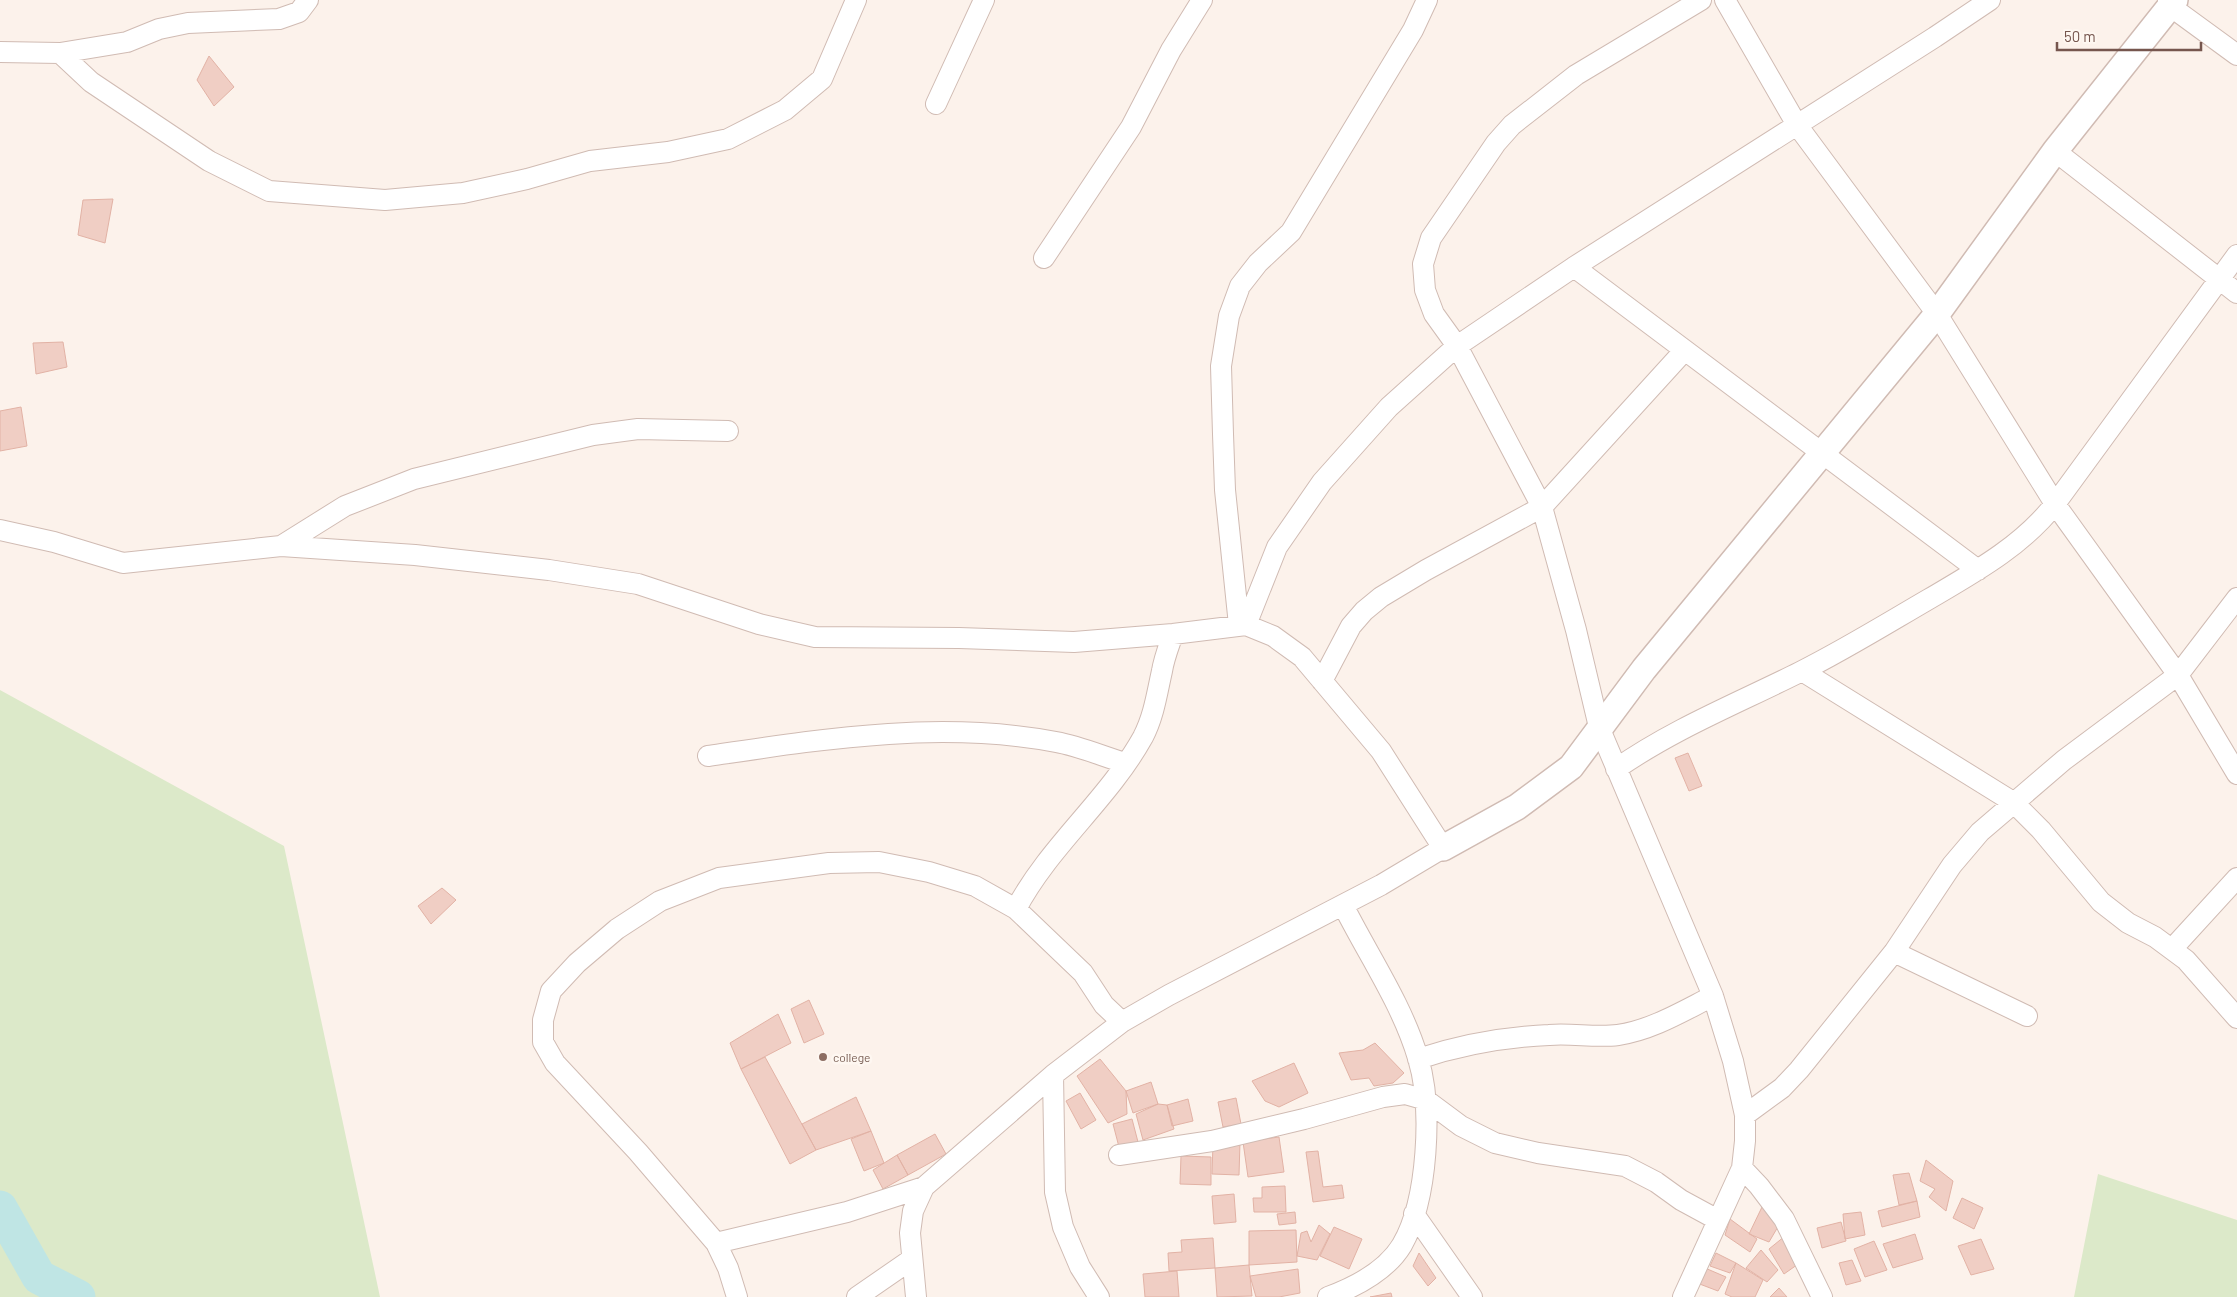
<svg xmlns="http://www.w3.org/2000/svg" width="2237" height="1297" viewBox="0 0 2237 1297" font-family="Barlow,sans-serif">
<style>
.green{fill:#dce9c9}
.lines{fill:none;stroke-linecap:round;stroke-linejoin:round}
.river{stroke:#bfe5e4;stroke-width:35}
.building{fill:#f0cec4;stroke:#e2b2a5}
.minor-casing{stroke:#d0bbb3;stroke-width:22}
.tertiary-casing{stroke:#d0bbb3;stroke-width:28}
.minor{stroke:#fff;stroke-width:20}
.tertiary{stroke:#fff;stroke-width:25}
.education-dot{fill:#8d6e63;stroke:#fef7f1;stroke-width:2}
.labels{text-anchor:middle;dominant-baseline:central;stroke-width:5;stroke-linejoin:round;paint-order:stroke}
.education-label{font-size:12px;fill:#785e54;stroke:#fef7f1;text-anchor:start}
</style>
<rect width="100%" height="100%" fill="#fcf2eb"/>
<path class="green" d="M 0,690 L 284,846 L 380,1297 L 0,1297 Z
M 2098,1174 L 2237,1220 L 2237,1297 L 2074,1297 Z"/>
<g class="lines">
<path class="river" d="M 0,1208 L 39,1277 L 78,1297"/>
</g>
<path class="building" d="M 209,56 L 234,87 L 214,106 L 197,80 Z
M 113,199 L 105,243 L 78,235 L 83,200 Z
M 63,342 L 67,367 L 36,374 L 33,343 Z
M 21,407 L 27,446 L 0,451 L 0,411 Z
M 1688,753 L 1702,786 L 1689,791 L 1675,758 Z
M 442,888 L 456,900 L 431,924 L 418,906 Z
M 809,1000 L 824,1034 L 804,1043 L 791,1009 Z
M 778,1014 L 791,1043 L 741,1069 L 730,1043 Z
M 1375,1043 L 1404,1073 L 1393,1083 L 1374,1086 L 1369,1078 L 1351,1080 L 1339,1053 L 1363,1050 Z
M 765,1057 L 816,1150 L 790,1164 L 741,1069 Z
M 1100,1059 L 1126,1091 L 1127,1114 L 1108,1123 L 1077,1076 Z
M 1294,1063 L 1308,1093 L 1279,1107 L 1265,1101 L 1252,1081 Z
M 1151,1082 L 1158,1104 L 1133,1113 L 1126,1091 Z
M 1080,1093 L 1096,1120 L 1081,1129 L 1066,1101 Z
M 856,1097 L 871,1131 L 816,1150 L 802,1124 Z
M 1236,1098 L 1241,1124 L 1223,1127 L 1218,1102 Z
M 1188,1099 L 1193,1121 L 1172,1126 L 1167,1105 Z
M 1158,1104 L 1167,1105 L 1174,1129 L 1143,1140 L 1136,1114 Z
M 1132,1119 L 1138,1142 L 1119,1147 L 1113,1124 Z
M 871,1131 L 884,1163 L 864,1171 L 851,1139 Z
M 935,1134 L 946,1154 L 908,1175 L 897,1155 Z
M 1279,1137 L 1284,1172 L 1248,1177 L 1243,1142 Z
M 1240,1142 L 1239,1175 L 1212,1174 L 1213,1143 Z
M 1318,1151 L 1323,1187 L 1342,1185 L 1344,1198 L 1313,1202 L 1306,1152 Z
M 897,1155 L 908,1175 L 883,1189 L 873,1170 Z
M 1181,1156 L 1211,1157 L 1211,1185 L 1180,1184 Z
M 1926,1160 L 1953,1181 L 1946,1211 L 1929,1197 L 1935,1189 L 1920,1181 Z
M 1909,1173 L 1917,1201 L 1899,1205 L 1893,1175 Z
M 1285,1186 L 1286,1212 L 1254,1212 L 1253,1198 L 1262,1198 L 1262,1187 Z
M 1234,1194 L 1236,1222 L 1214,1224 L 1212,1196 Z
M 1962,1198 L 1983,1208 L 1974,1229 L 1953,1218 Z
M 1917,1201 L 1920,1217 L 1882,1227 L 1878,1211 Z
M 1762,1207 L 1779,1225 L 1769,1242 L 1749,1234 Z
M 1295,1212 L 1296,1223 L 1279,1225 L 1277,1214 Z
M 1861,1212 L 1865,1235 L 1845,1239 L 1843,1214 Z
M 1730,1219 L 1757,1239 L 1750,1252 L 1725,1235 Z
M 1841,1222 L 1846,1241 L 1822,1248 L 1817,1228 Z
M 1319,1225 L 1330,1234 L 1317,1260 L 1297,1256 L 1301,1233 L 1307,1231 L 1311,1242 Z
M 1334,1227 L 1362,1239 L 1349,1269 L 1320,1256 Z
M 1296,1230 L 1297,1262 L 1249,1265 L 1249,1231 Z
M 1915,1234 L 1923,1259 L 1893,1268 L 1883,1244 Z
M 1785,1236 L 1804,1260 L 1784,1274 L 1769,1249 Z
M 1213,1238 L 1215,1268 L 1169,1271 L 1168,1253 L 1182,1252 L 1181,1240 Z
M 1981,1239 L 1994,1269 L 1971,1275 L 1958,1246 Z
M 1874,1241 L 1887,1270 L 1865,1277 L 1854,1249 Z
M 1761,1250 L 1778,1270 L 1767,1282 L 1746,1268 Z
M 1419,1253 L 1436,1278 L 1428,1286 L 1413,1266 Z
M 1716,1253 L 1736,1263 L 1730,1273 L 1710,1266 Z
M 1852,1260 L 1861,1281 L 1846,1285 L 1839,1263 Z
M 1736,1263 L 1763,1280 L 1755,1297 L 1732,1297 L 1725,1294 Z
M 1249,1265 L 1252,1296 L 1217,1297 L 1215,1268 Z
M 1705,1268 L 1726,1277 L 1718,1291 L 1697,1283 Z
M 1298,1269 L 1300,1293 L 1279,1297 L 1256,1297 L 1250,1276 Z
M 1177,1271 L 1179,1297 L 1145,1297 L 1143,1274 Z
M 1779,1288 L 1787,1297 L 1770,1297 Z
M 1391,1293 L 1392,1297 L 1370,1297 Z"/>
<g class="lines">
<defs>
<path id="minor" d="M 1725,0 L 1797,125 L 1937,314 L 2055,504 L 2178,675 L 2237,774
M 2168,0 L 2170,6 L 2237,55
M 0,52 L 60,53 L 127,42 L 159,29 L 188,23 L 279,19 L 299,12 L 308,0
M 60,53 L 91,82 L 209,161 L 269,191 L 385,200 L 463,193 L 527,179 L 590,161 L 668,152 L 728,139 L 785,110 L 822,79 L 856,0
M 936,104 L 984,0
M 2055,151 L 2237,293
M 1044,258 L 1131,127 L 1171,50 L 1202,0
M 1574,267 L 1978,570
M 0,530 L 54,542 L 123,563 L 281,546 L 415,555 L 549,570 L 638,584 L 759,624 L 815,637 L 959,638 L 1074,642 L 1173,634 L 1246,625 L 1273,636 L 1302,657 L 1381,751 L 1443,848 L 1381,885 L 1169,995 L 1122,1022 L 1053,1075 L 924,1187 L 913,1211 L 910,1233 L 916,1297
M 281,546 L 345,506 L 414,479 L 593,435 L 638,429 L 728,431
M 1239,625 L 1225,490 L 1223,434 L 1221,366 L 1229,316 L 1240,286 L 1258,263 L 1291,232 L 1413,30 L 1427,0
M 1246,625 L 1277,547 L 1322,482 L 1389,407 L 1457,346 L 1574,267 L 1935,37 L 1990,0
M 1802,671 L 2013,802 L 2041,830 L 2101,902 L 2128,923 L 2155,937 L 2186,960 L 2237,1018
M 1322,681 L 1351,626 L 1364,611 L 1381,597 L 1426,570 L 1542,507 L 1684,351
M 708,756 C 823,739 940,720 1056,742 C 1079,746 1102,756 1125,763
M 1616,769 C 1673,729 1738,703 1800,672 C 1844,650 1886,624 1929,599 C 1975,572 2022,546 2055,504 L 2237,255
M 1016,909 C 1049,846 1108,800 1143,737 C 1154,716 1157,693 1162,671 C 1164,658 1169,646 1173,634
M 2172,949 L 2237,878
M 1894,952 L 2027,1016
M 1418,1059 C 1460,1045 1505,1037 1549,1035 C 1572,1033 1596,1038 1618,1035 C 1652,1030 1683,1011 1713,996
M 1053,1075 L 1055,1192 L 1063,1227 L 1080,1267 L 1099,1297
M 1745,1115 L 1782,1088 L 1799,1070 L 1894,952 L 1952,865 L 1980,832 L 2064,760 L 2178,675 L 2237,598
M 1119,1155 L 1212,1141 L 1304,1119 L 1383,1097 L 1405,1094 L 1426,1100 L 1461,1126 L 1495,1143 L 1538,1153 L 1625,1166 L 1656,1182 L 1681,1200 L 1716,1219
M 1742,1168 L 1759,1186 L 1784,1219 L 1822,1297
M 1414,1214 L 1472,1297
M 716,1243 L 847,1212 L 924,1187
M 737,1297 L 728,1268 L 716,1243 L 638,1152 L 555,1063 L 543,1042 L 543,1020 L 551,991 L 577,963 L 617,929 L 660,901 L 719,878 L 829,863 L 879,862 L 929,872 L 975,886 L 1016,909 L 1083,973 L 1104,1005 L 1122,1022
M 857,1297 L 912,1259
M 1328,1297 C 1355,1287 1387,1270 1402,1245 C 1428,1200 1433,1107 1418,1058 C 1402,1004 1368,955 1343,905
M 1683,1297 L 1742,1168 L 1745,1141 L 1745,1115 L 1733,1061 L 1713,996 L 1599,727 L 1576,630 L 1542,507 L 1457,346 L 1434,314 L 1425,290 L 1423,264 L 1431,238 L 1496,143 L 1512,125 L 1576,75 L 1701,0"/>
<path id="tertiary" d="M 1443,848 L 1517,807 L 1571,767 L 1644,669 L 1937,314 L 2055,151 L 2175,0"/>
</defs>
<use href="#minor" class="minor-casing"/>
<use href="#tertiary" class="tertiary-casing"/>
<use href="#minor" class="minor"/>
<use href="#tertiary" class="tertiary"/>
</g>
<circle class="education-dot" cx="823" cy="1057" r="5"/>
<g class="labels">
<g class="education-label">
<text x="833" y="1057">college</text>
</g>
</g>
<path d="M2057 42v8h144v-8" fill="none" stroke="#76564e" stroke-width="2.5"/>
<text x="2064" y="42" font-size="15" fill="#76564e" stroke="#fef7f1" stroke-width="4" paint-order="stroke">50 m</text>
</svg>
